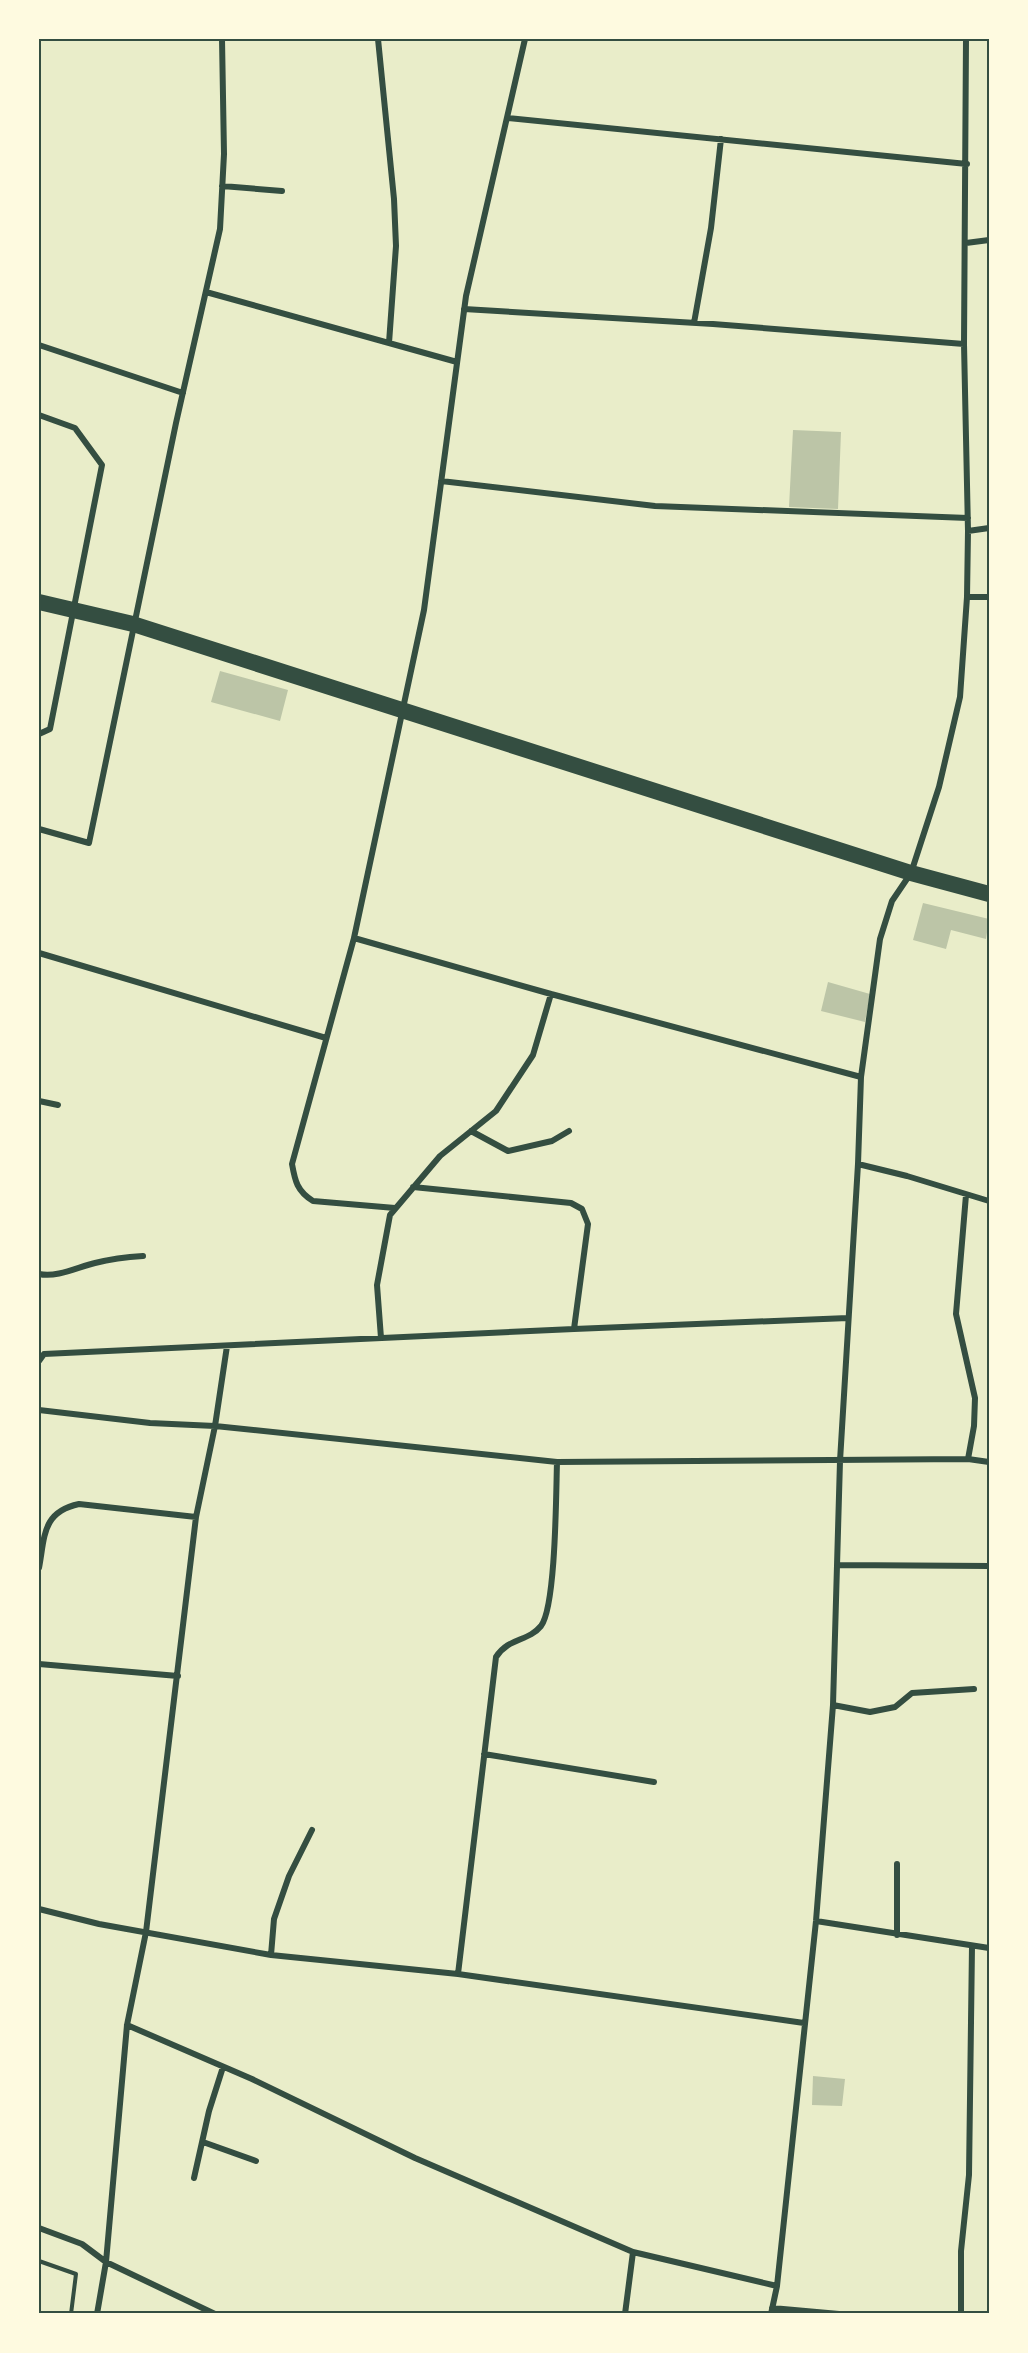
<svg xmlns="http://www.w3.org/2000/svg" width="1028" height="2353" viewBox="0 0 1028 2353" font-family="'Alegreya Sans',sans-serif">
<style>
.building{fill:#bcc5a7}
.lines{fill:none;stroke-linecap:round;stroke-linejoin:round}
.path{stroke:#344e41;stroke-width:4}
.minor{stroke:#344e41;stroke-width:6}
.trunk{stroke:#344e41;stroke-width:16}
.neatline{fill:none;stroke:#344e41;stroke-width:2}
</style>
<rect width="100%" height="100%" fill="#e9edc9"/>
<path class="building" d="M 793,430 L 841,432 L 838,509 L 789,507 Z
M 220,671 L 288,690 L 280,721 L 211,702 Z
M 923,903 L 989,919 L 986,939 L 951,930 L 946,949 L 913,940 Z
M 828,982 L 870,994 L 865,1022 L 821,1011 Z
M 813,2076 L 845,2079 L 842,2106 L 812,2105 Z"/>
<g class="lines">
<path class="path" d="M 39,2261 L 76,2274 L 71,2314"/>
<path class="minor" d="M 378,39 L 394,199 L 396,246 L 389,343
M 507,118 L 967,164
M 222,186 L 282,191
M 966,243 L 989,240
M 206,292 L 457,362
M 464,309 L 713,324 L 964,344
M 694,323 L 711,228 L 721,139
M 39,345 L 183,393
M 39,415 L 75,428 L 102,465 L 50,729 L 39,734
M 441,481 L 655,506 L 968,518
M 968,531 L 989,528
M 967,597 L 989,597
M 39,829 L 89,843 L 176,423 L 220,229 L 224,154 L 222,39
M 354,938 L 424,610 L 466,296 L 525,39
M 39,953 L 326,1038
M 39,1101 L 58,1105
M 471,1131 L 508,1151 L 552,1141 L 569,1131
M 858,1164 L 907,1176 L 989,1201
M 413,1187 L 571,1203 L 582,1209 L 588,1224 L 574,1329
M 966,1195 L 956,1314 L 975,1398 L 974,1426 L 968,1459
M 395,1208 L 313,1201 C 297,1191 295,1181 292,1164 L 354,938 L 551,994 L 861,1077
M 39,1274 C 57,1278 78,1267 95,1263 C 111,1259 127,1257 143,1256
M 381,1338 L 377,1285 L 390,1215 L 440,1156 L 496,1111 L 533,1055 L 551,994
M 39,1361 L 44,1354 L 574,1329 L 848,1318
M 39,1410 L 150,1423 L 215,1426 L 557,1462 L 968,1459 L 989,1462
M 837,1565 L 989,1566
M 39,1568 C 45,1536 42,1512 79,1504 L 196,1517
M 39,1664 L 178,1676
M 833,1705 L 870,1712 L 895,1707 L 912,1693 L 974,1689
M 484,1754 L 654,1782
M 39,1909 L 99,1924 L 271,1955 L 458,1974 L 804,2023
M 816,1921 L 989,1948
M 897,1935 L 897,1864
M 271,1955 L 274,1919 L 289,1876 L 312,1830
M 458,1974 L 496,1657 C 509,1637 528,1642 541,1626 C 556,1606 556,1493 557,1462
M 127,2025 L 252,2079 L 415,2158 L 633,2252 L 625,2314
M 203,2142 L 256,2161
M 194,2178 L 209,2111 L 223,2067
M 39,2228 L 82,2244 L 106,2262 L 127,2025 L 146,1932 L 196,1517 L 215,1426 L 227,1346
M 633,2252 L 777,2286
M 772,2308 L 839,2314
M 97,2314 L 106,2262 L 215,2314
M 771,2314 L 777,2286 L 816,1921 L 833,1705 L 840,1461 L 858,1164 L 861,1077 L 880,939 L 892,901 L 911,873 L 939,787 L 960,697 L 967,597 L 968,531 L 964,344 L 966,39
M 961,2314 L 961,2251 L 969,2175 L 972,1946"/>
<path class="trunk" d="M 39,602 L 133,624 L 911,873 L 989,894"/>
</g>
<rect width="1028" height="2353" fill="none" stroke="#fefae0" stroke-width="81"/>
<rect x="40" y="40" width="948" height="2272" class="neatline"/>
</svg>
